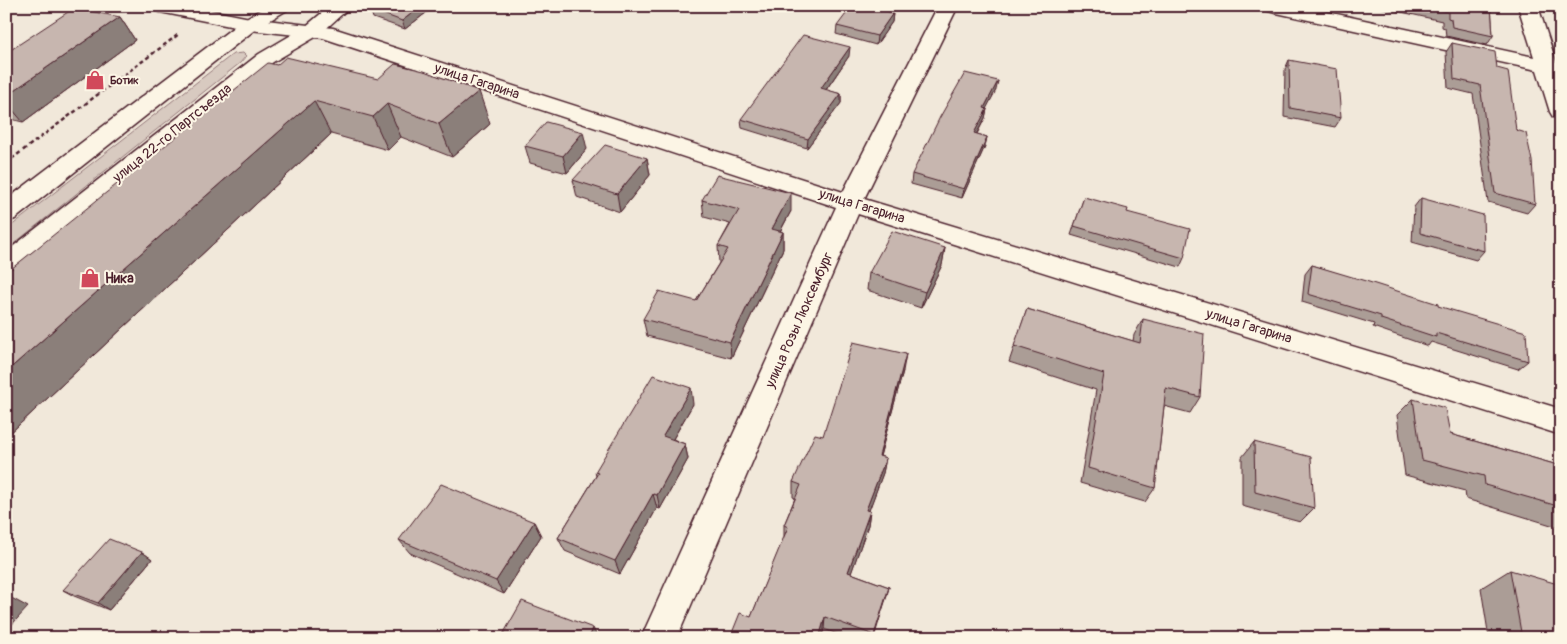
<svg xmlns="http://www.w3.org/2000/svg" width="1567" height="644" viewBox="0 0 1567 644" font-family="Pangolin,sans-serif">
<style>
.green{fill:#d8cac0;stroke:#917476}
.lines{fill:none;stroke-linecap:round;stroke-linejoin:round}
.minor-casing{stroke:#4a1f2b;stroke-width:3}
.major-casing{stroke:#4a1f2b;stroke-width:3}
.path{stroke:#4a1f2b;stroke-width:2.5;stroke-dasharray:4 3;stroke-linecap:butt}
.minor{fill:#fcf5e5;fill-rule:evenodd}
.major{fill:#fcf5e5;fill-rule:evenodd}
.wall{fill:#ab9d96;stroke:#4a1f2b}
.shaded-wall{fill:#8b7f7a;stroke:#4a1f2b}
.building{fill:#c7b6af;stroke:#4a1f2b}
.labels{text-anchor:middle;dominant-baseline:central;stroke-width:4;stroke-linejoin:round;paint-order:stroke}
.far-poi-label{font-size:11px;font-weight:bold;fill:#4a1f2b;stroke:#fcf5e5;text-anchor:start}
.street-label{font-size:14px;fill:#4a1f2b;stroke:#fcf5e5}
.poi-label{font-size:14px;font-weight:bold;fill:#4a1f2b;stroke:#fcf5e5;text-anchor:start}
</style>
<rect width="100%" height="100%" fill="#f1e8da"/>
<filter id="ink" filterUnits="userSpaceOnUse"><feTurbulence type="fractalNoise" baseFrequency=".02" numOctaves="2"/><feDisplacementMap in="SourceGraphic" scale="10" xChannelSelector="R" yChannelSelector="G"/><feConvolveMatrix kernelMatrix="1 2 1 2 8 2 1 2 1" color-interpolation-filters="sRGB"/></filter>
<g filter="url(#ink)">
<path class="green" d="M 243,53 L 246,56 L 240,63 L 6,250 L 6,230 L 233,54 Z"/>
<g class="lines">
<defs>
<path id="minor" d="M 151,6 L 190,6 L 250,18 L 333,28 L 843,192 L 938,6 L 958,6 L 864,199 L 1561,409 L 1561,435 L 858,214 L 677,638 L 641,638 L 836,207 L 323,38 L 250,30 L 160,12 L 153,10 Z
M 1263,6 L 1300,6 L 1534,57 L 1518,6 L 1538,6 L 1556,62 L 1561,63 L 1561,119 L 1553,117 L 1550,112 L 1537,70 L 1272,12 L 1265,10 Z"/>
<path id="major" d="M 266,6 L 289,6 L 287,10 L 257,28 L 15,219 L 6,222 L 6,200 L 243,20 Z
M 330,6 L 351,6 L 319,35 L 273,62 L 15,273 L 6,276 L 6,252 L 259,54 L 305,27 Z"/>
</defs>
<use href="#minor" class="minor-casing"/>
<use href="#major" class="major-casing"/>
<path class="path" d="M 6,163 L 179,34"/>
<use href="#minor" class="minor"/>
<use href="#major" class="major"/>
</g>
<path class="wall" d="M 435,6 L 405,29 L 373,18 L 370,9 Z
M 1374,6 L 1491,6 L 1493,36 L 1487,45 L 1446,36 L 1445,28 L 1442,27 L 1442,21 Z
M 893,13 L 892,22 L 876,45 L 836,34 L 837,26 Z
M 120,17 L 135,40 L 23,122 L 6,118 L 6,53 Z
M 1452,43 L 1497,68 L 1516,130 L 1535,204 L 1527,213 L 1488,202 L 1473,94 L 1448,88 L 1446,52 Z
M 849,56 L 826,90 L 841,94 L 841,103 L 807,148 L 742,128 L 741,119 Z
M 1289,60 L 1341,118 L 1335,127 L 1284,117 L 1285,69 Z
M 277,65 L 490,124 L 452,157 L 401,137 L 388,150 L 331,134 L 6,437 L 6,273 Z
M 996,90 L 986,108 L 987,109 L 985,118 L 977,134 L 987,137 L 985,146 L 962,198 L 911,184 L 912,174 Z
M 525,146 L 587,149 L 567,173 L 530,163 Z
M 647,158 L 650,175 L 620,212 L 577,197 L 573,180 Z
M 1084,197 L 1127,212 L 1184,258 L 1180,267 L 1071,235 Z
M 1421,198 L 1484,251 L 1476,260 L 1412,242 L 1414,207 Z
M 702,200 L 791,211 L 780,232 L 783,232 L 783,249 L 731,358 L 647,336 L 643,319 L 696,301 L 719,263 L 718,246 L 730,224 L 704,217 Z
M 945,248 L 942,265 L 921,308 L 867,290 L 869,273 Z
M 1312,265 L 1438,306 L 1528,361 L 1518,369 L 1431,342 L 1428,346 L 1373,327 L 1374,324 L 1302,302 L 1305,274 Z
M 1027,309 L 1133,341 L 1134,335 L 1143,319 L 1200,397 L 1190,413 L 1164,406 L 1155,488 L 1145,502 L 1080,483 L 1096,390 L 1009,362 Z
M 903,371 L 880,456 L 886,458 L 883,473 L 869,510 L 870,511 L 868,525 L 851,573 L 889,587 L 874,638 L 848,638 L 824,629 L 821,638 L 730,638 L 751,617 L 784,538 L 784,525 L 795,498 L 793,497 L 793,482 L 823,436 Z
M 1413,399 L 1450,434 L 1561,466 L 1561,528 L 1466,499 L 1465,491 L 1405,475 L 1397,415 Z
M 693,404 L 673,439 L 685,444 L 688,459 L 660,509 L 657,508 L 620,574 L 565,551 L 558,538 L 596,476 L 595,472 Z
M 1254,442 L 1314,508 L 1300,522 L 1242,506 L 1242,457 Z
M 534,522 L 541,536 L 504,594 L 410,553 L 399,540 Z
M 142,552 L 152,559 L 109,610 L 74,596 L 63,590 Z
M 1510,570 L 1561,638 L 1489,638 L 1481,588 Z"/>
<path class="shaded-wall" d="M 421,6 L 435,6 L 405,29 L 402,21 Z
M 893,13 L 892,22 L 876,45 L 877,36 Z
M 120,17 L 135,40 L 23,122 L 6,102 L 6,96 Z
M 850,47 L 849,56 L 821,97 L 821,88 Z
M 998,81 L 996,90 L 982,117 L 984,108 Z
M 479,91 L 490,124 L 452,157 L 439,124 Z
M 841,94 L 841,103 L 807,148 L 808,139 Z
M 314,101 L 331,134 L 6,437 L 6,372 Z
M 387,104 L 401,137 L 388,150 L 373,117 Z
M 987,109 L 985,118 L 972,142 L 974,133 Z
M 583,132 L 587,149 L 567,173 L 563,156 Z
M 987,137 L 985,146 L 962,198 L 964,189 Z
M 647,158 L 650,175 L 620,212 L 617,194 Z
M 791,193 L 791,211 L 772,246 L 772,229 Z
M 783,232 L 783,249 L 731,358 L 730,342 Z
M 945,248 L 942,265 L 921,308 L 925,292 Z
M 906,354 L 903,371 L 876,471 L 879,456 Z
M 691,388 L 693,404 L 666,451 L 663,436 Z
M 685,444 L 688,459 L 660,509 L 657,495 Z
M 886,458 L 883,473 L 864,524 L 866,510 Z
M 653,494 L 657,508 L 620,574 L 615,561 Z
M 870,511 L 868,525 L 847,585 L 848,572 Z
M 534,522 L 541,536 L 504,594 L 496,581 Z
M 142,552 L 152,559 L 109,610 L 98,603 Z
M 889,587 L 886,599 L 873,638 Z
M 6,595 L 28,607 L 6,631 Z
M 825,617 L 824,629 L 821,638 L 819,638 Z
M 593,628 L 598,638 L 589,638 Z"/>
<path class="building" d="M 374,6 L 421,6 L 402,21 L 370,9 Z
M 852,6 L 866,6 L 893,13 L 877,36 L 837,26 Z
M 1419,6 L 1491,6 L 1493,36 L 1452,27 L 1451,19 L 1448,18 L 1448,12 Z
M 74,8 L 120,17 L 6,96 L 6,53 Z
M 803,35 L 850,47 L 821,88 L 841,94 L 808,139 L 741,119 Z
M 1452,43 L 1495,52 L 1497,68 L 1508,71 L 1516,130 L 1526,133 L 1532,161 L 1535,204 L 1495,193 L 1480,85 L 1454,79 Z
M 286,57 L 378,79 L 395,64 L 424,71 L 479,91 L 439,124 L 387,104 L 373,117 L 314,101 L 6,372 L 6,273 L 268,63 L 277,65 Z
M 1289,60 L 1337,69 L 1341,118 L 1290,108 Z
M 965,73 L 998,81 L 984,108 L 987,109 L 974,133 L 987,137 L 964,189 L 912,174 L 940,117 Z
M 546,122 L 583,132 L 563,156 L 525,146 Z
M 605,145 L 647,158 L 617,194 L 573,180 Z
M 717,175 L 791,193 L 772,229 L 783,232 L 730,342 L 643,319 L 659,291 L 696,301 L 728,249 L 718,246 L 739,210 L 702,200 Z
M 1084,197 L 1128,209 L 1127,212 L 1190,229 L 1184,258 L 1074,226 Z
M 1421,198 L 1483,215 L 1484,251 L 1420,233 Z
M 892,231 L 945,248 L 925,292 L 869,273 Z
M 1312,265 L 1369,282 L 1438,304 L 1438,306 L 1526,332 L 1528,361 L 1436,333 L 1436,337 L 1381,319 L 1381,316 L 1308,294 Z
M 1027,309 L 1140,343 L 1143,319 L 1204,334 L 1200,397 L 1166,388 L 1155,488 L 1088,468 L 1104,374 L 1014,346 Z
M 853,342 L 906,354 L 879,456 L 886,458 L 866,510 L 870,511 L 848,572 L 889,587 L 874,635 L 825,617 L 819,638 L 730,638 L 740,613 L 751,617 L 788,527 L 784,525 L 801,485 L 793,482 L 815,434 L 823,436 Z
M 653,375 L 691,388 L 663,436 L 685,444 L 657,495 L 653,494 L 615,561 L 558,538 L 598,473 L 595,472 Z
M 1413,399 L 1445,408 L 1450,434 L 1561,466 L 1561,507 L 1485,485 L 1484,476 L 1422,460 Z
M 1254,442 L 1311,457 L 1314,508 L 1255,492 Z
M 441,484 L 534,522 L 496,581 L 399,540 Z
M 109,539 L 142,552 L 98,603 L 63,590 Z
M 1510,570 L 1561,585 L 1561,638 L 1522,638 Z
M 522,601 L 593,628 L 589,638 L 501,638 Z
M 372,635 L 379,638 L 371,638 Z"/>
</g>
<defs>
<symbol id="shop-bare" viewBox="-9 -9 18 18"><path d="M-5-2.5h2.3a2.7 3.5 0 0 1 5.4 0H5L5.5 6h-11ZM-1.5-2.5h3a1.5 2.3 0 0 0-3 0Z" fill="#d1495b" stroke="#fcf5e5" stroke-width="2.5" paint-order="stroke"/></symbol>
</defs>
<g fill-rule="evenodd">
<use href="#shop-bare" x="81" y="66" width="28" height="28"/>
<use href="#shop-bare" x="76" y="264" width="28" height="28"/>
</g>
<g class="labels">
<g class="far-poi-label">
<text x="110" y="80">Ботик</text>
</g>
<g class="street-label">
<text transform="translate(477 81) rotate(18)">улица Гагарина</text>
<text transform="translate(172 133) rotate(-39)">улица 22-го Партсъезда</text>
<text transform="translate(862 206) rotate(17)">улица Гагарина</text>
<text transform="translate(799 320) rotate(-66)">улица Розы Люксембург</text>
<text transform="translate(1249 326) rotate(17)">улица Гагарина</text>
</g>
<g class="poi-label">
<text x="105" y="278">Ника</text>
</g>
</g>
<rect width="1567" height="644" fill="none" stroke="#fcf5e5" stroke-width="25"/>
<rect x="12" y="12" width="1542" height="619" fill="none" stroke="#4a1f2b" stroke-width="2" filter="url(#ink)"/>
</svg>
